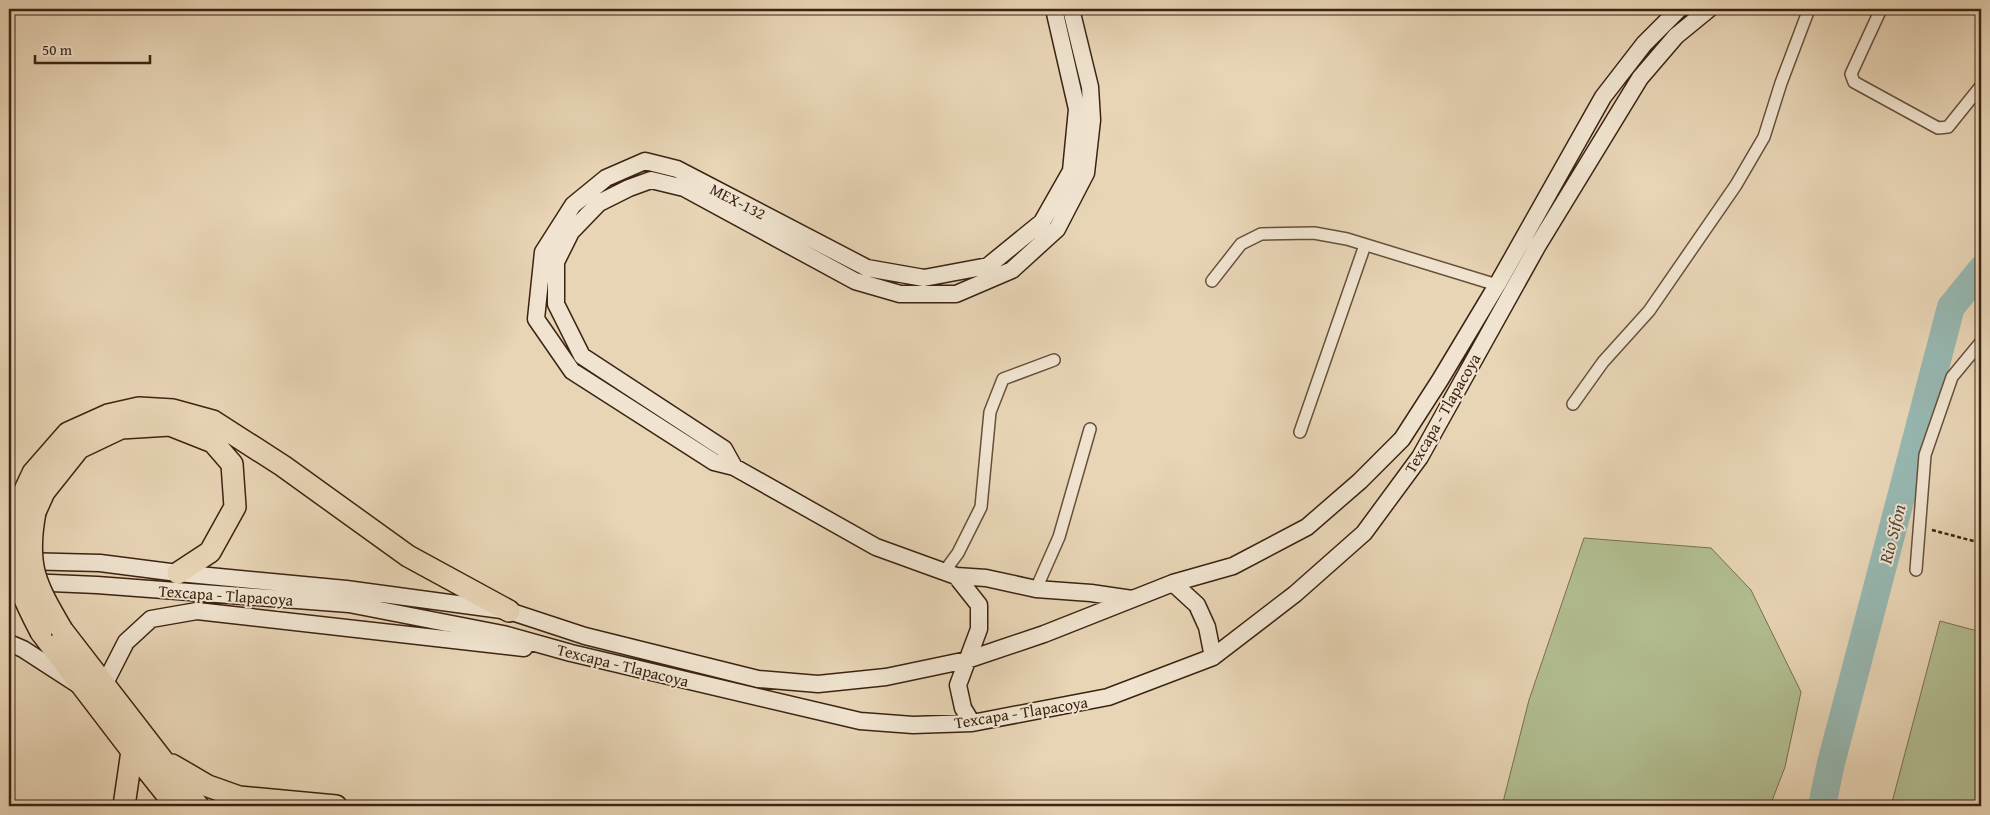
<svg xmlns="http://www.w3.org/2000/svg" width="1990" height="815" viewBox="0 0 1990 815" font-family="'Gentium Book Plus',serif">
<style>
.green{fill:#b2be91;stroke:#777051}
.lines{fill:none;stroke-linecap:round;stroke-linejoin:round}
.river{stroke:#97b8b1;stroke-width:28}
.minor-casing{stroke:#67503a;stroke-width:14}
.secondary-casing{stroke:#3c2311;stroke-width:19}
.motorway-casing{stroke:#3c2311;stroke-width:24}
.path{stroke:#3c2311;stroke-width:2.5;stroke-dasharray:4 2.5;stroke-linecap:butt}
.minor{stroke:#f0e4d0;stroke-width:11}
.secondary{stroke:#f0e4d0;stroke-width:16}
.motorway{stroke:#e8d5b6;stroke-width:21}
.motorway-bridge-casing{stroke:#3c2311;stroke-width:24;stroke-linecap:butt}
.motorway-bridge{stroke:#e8d5b6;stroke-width:21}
.labels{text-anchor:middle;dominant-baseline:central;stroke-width:4;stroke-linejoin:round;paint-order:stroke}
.street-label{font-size:16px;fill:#3c2311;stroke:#f0e4d0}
.water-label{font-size:18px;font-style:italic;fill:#534839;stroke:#f0e4d0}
</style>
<rect width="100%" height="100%" fill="#e8d5b6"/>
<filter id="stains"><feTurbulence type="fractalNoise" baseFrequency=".004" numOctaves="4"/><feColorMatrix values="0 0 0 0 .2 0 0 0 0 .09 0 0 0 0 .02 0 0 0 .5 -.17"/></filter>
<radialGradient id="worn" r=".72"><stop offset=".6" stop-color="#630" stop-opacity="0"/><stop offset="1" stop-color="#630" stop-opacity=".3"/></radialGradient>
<path class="green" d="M 1584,538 L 1711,548 L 1751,590 L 1801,692 L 1785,767 L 1770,806 L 1502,806 L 1529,700 Z
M 1940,621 L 1981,632 L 1981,806 L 1891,806 Z"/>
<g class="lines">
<path class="river" d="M 1822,806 L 1831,763 L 1951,307 L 1981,270"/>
<defs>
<path id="minor" d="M 1881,9 L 1851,74 L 1854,82 L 1938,128 L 1948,127 L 1981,86
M 1212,281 L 1241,244 L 1261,234 L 1314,233 L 1347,239 L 1497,285
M 1573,404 L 1603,362 L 1649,311 L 1736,185 L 1764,137 L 1781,83 L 1809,9
M 1300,432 L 1365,245
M 1916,570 L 1925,455 L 1952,377 L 1981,342
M 944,572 L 958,553 L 981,507 L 990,412 L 1003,379 L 1054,360
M 1036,589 L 1059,537 L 1090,429"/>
<path id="secondary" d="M 1054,9 L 1077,109 L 1071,171 L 1042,222 L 988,266 L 924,278 L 867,268 L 677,169 L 645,161 L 606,178 L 573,205 L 543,252 L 536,319 L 572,371 L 714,462 L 734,467 L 876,547 L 956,576 L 986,578 L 1036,589 L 1091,593 L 1132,599
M 734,467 L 724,449 L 582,356 L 556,304 L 556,262 L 571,232 L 599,203 L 629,188 L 651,180 L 684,188 L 855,281 L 900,294 L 956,294 L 1012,270 L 1057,229 L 1086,173 L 1092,120 L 1090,87 L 1071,9
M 21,561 L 100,563 L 178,573 L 346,589 L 509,611 L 585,636 L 758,679 L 818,684 L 886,677 L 967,660 L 1044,634 L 1173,583 L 1233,566 L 1307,527 L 1360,481 L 1402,439 L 1440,380 L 1497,285 L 1603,97 L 1644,44 L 1679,9
M 956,576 L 979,605 L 979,629 L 958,685 L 963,708 L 972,723
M 28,582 L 97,585 L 349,604 L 503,634 L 571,653 L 860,721 L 913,725 L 972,723 L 1108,697 L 1213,657 L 1295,594 L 1364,533 L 1420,457 L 1538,245 L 1640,78 L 1676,36 L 1709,9
M 1173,583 L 1197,605 L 1207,627 L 1213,657
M 9,643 L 23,649 L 77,684
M 104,685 L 126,642 L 151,619 L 197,611 L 524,648"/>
<path id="motorway" d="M 16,509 L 33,473 L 68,433 L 108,415 L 139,408 L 173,410 L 213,421 L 283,466 L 408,556 L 509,611
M 35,512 L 44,492 L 79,448 L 121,428 L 170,425 L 213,442 L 232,464 L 235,507 L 210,552 L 178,573
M 62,630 L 198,806
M 41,632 L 132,751 L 124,806
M 132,751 L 176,806
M 172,765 L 208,786 L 239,797 L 336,806"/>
</defs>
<use href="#minor" class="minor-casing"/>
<use href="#secondary" class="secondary-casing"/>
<use href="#motorway" class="motorway-casing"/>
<path class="path" d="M 1932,530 L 1981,543"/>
<use href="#minor" class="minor"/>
<use href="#secondary" class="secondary"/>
<use href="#motorway" class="motorway"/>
<defs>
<path id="motorway-bridge" d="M 16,509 C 15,518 11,529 11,539 C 11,573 25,602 41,632
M 35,512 C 25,566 35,584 62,630"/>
</defs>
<use href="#motorway-bridge" class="motorway-bridge-casing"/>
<use href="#motorway-bridge" class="motorway-bridge"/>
</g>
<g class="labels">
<g class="street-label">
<text transform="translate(738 201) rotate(27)">MEX-132</text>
<text transform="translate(1442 413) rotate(-60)">Texcapa - Tlapacoya</text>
<text transform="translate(226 595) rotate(4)">Texcapa - Tlapacoya</text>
<text transform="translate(623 665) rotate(14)">Texcapa - Tlapacoya</text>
<text transform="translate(1021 712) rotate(-9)">Texcapa - Tlapacoya</text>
</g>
<g class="water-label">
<text transform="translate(1892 534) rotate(-76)">Rio Sifon</text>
</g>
</g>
<rect width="1990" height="815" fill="none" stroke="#e8d5b6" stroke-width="30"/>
<rect x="10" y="10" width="1970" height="795" fill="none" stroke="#3c2311" stroke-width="2.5"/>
<rect x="15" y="15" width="1960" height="785" fill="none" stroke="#3c2311"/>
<path d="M35 55v8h115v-8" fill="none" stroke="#3c2311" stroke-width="2.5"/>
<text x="42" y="55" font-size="15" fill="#3c2311" stroke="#f0e4d0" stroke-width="4" paint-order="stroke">50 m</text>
<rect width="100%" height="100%" filter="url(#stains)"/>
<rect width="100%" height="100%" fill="url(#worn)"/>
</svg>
